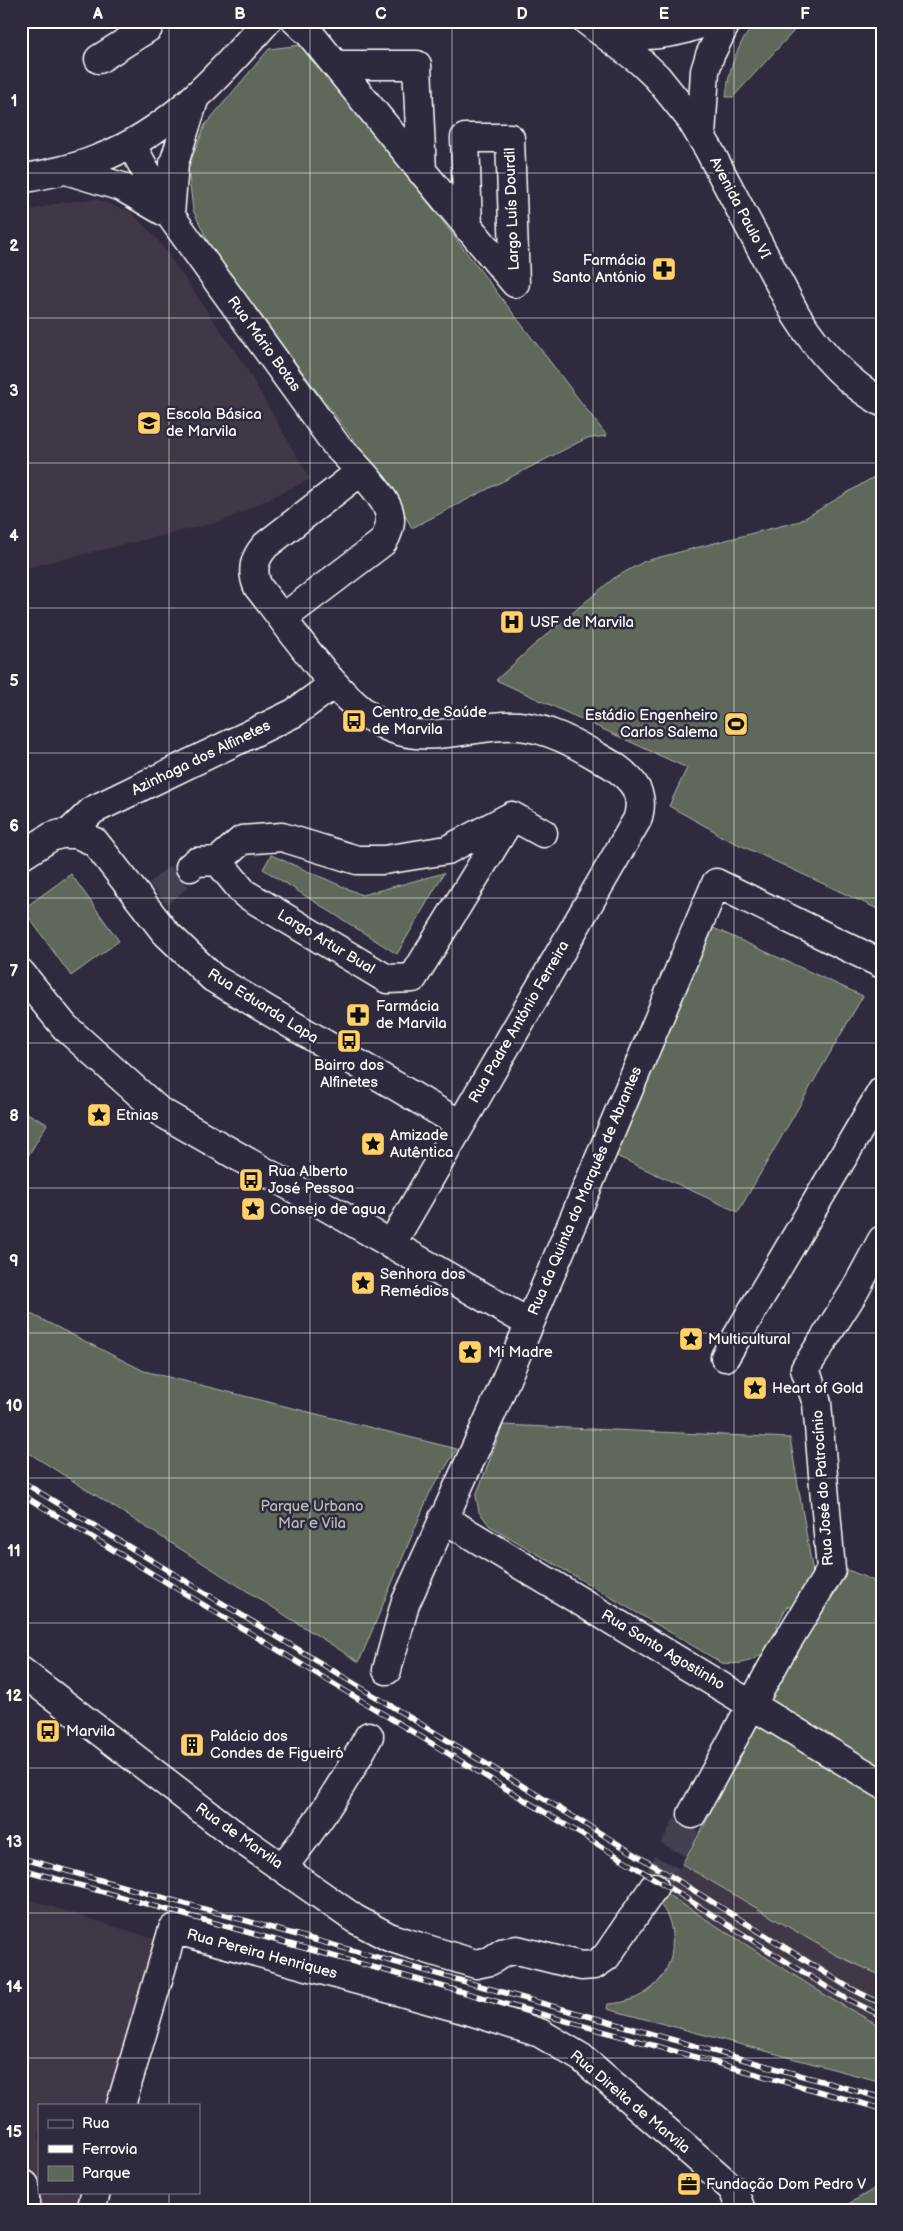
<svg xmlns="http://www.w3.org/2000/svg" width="903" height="2231" viewBox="0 0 903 2231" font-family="'Balsamiq Sans',sans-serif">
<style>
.built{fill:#413846}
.green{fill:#5f675a;stroke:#afb3ac}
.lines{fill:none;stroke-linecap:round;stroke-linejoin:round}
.minor-tunnel{stroke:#443f50;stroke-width:28;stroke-dasharray:28 14;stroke-linecap:butt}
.minor-casing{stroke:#fff;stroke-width:31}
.major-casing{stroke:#fff;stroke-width:31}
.minor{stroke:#2f2a3d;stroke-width:28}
.major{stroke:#2f2a3d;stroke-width:28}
.rail-casing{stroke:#fff;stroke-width:5.5}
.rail{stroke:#2f2a3d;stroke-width:4;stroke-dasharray:11;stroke-linecap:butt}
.grid{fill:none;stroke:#fff;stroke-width:1;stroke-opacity:0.55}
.labels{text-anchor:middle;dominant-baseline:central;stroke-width:5;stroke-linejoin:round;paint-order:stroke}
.street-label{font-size:15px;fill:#fff;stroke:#2f2a3d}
.poi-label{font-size:15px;fill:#fff;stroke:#2f2a3d;text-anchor:start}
.park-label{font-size:15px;fill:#b7bbb5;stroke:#2f2a3d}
.neatline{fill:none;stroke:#fff;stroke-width:2}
.grid-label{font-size:16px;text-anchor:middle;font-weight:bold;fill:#fff}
</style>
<rect width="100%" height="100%" fill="#2f2a3d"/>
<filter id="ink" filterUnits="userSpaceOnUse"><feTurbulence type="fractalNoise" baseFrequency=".02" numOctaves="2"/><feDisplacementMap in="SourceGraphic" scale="10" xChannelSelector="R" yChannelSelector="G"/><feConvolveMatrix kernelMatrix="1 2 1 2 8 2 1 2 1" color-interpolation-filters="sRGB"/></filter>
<g filter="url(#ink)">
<path class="built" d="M 96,199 L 131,212 L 158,240 L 245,366 L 310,479 L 223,521 L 21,569 L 21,212 L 64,202 Z
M 682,1864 L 836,1954 L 882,1976 L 882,2027 L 833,2000 L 665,1893 Z
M 21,1897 L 161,1941 L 113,2105 L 39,2105 L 39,2192 L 88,2192 L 83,2210 L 21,2210 Z"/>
<path class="green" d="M 758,21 L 803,21 L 733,97 L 726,97 C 729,68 737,42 758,21 Z
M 301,45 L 313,52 L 607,436 L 585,439 L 412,528 L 390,488 L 216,258 L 193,210 L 188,168 L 205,125 L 269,49 Z
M 882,472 L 882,911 L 716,834 L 716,832 L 669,806 L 687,768 L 496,680 L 533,646 L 614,578 L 645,561 L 800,521 Z
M 271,855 L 362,895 L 444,873 L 397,954 L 263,869 Z
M 71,874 L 119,941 L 71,976 L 23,909 Z
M 709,926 L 863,996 L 738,1212 L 612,1154 Z
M 27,1113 L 47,1124 L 28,1156 L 21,1152 L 21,1124 Z
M 21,1309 L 144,1371 L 457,1449 L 430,1492 L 359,1662 L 21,1448 Z
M 503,1425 L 790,1438 L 813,1573 L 797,1611 L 787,1606 L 777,1626 L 783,1630 C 766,1654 752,1667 722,1663 L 490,1526 L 479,1512 L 476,1496 Z
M 843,1568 L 882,1584 L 882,1976 L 836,1955 L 682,1864 L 706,1822 L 740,1748 Z
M 665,1893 L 833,2000 L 882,2027 L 882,2082 L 607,2009 L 608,2004 C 648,2002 676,1975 672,1934 C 671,1924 667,1910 658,1903 Z
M 882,2184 L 882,2210 L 846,2210 L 845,2206 Z"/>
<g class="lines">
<path class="minor-tunnel" d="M 158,894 L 190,867
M 654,1887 L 692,1814"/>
<defs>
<path id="minor" d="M 296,21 L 310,34 C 378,117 446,201 515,283 L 510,138 L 465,138 L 468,228
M 609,36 C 642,36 676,36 707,21
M 99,59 L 148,28 L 144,21
M 336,65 L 417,65 L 422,172
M 701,136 L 705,71 L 710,55 L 727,21
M 131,144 L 170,215 L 336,445 C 350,460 384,493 389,512 C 392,523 389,532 383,542 L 283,618
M 66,170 L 122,187 L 170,215 L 174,163 L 195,97
M 21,179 C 47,174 74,169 98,159 C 168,133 219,76 267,21
M 360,472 L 266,545 C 254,558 251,571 258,587 C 292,629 340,706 388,727 C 431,746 474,723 519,726 C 554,729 582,748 612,765 C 633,779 646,794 637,820 L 391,1245
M 512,816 L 413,978 L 387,979 L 244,893 L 218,861 L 242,840 L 282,837 L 357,860 L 384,860 L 447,850 Z
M 512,816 L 543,833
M 69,833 L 93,810 L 294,713 L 334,684
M 21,856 L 51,837 L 61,834 L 77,834 L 95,842 L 165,932 L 213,978 L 460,1124
M 190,867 L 196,862 L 218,861
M 21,973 L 65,1027 L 159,1111 L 529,1323
M 725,1357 L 882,1091
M 443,1518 L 882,1784
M 387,1670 L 405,1604 L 493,1410 L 716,883 L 882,964
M 21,1671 L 231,1832 L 355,1919 L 389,1937 L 407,1943 L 476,1964 L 490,1961 L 504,1952 L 517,1950 L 581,1966 L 594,1965 L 606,1957 L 654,1887
M 692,1814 L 779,1655 L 831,1570 L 817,1403 L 805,1369 L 854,1292 L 882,1240
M 283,1867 C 316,1826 345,1782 369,1736
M 121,2105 L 173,1929 L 470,2011 L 540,2033 L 582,2058 L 684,2146 L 733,2189 L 741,2210
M 21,2184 L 25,2185 L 25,2210
M 91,2210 L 96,2192"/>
<path id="major" d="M 587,21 L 640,61 L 657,77 L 690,118 L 708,148 L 796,315 C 818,350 845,382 882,402"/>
</defs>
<use href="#minor" class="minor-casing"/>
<use href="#major" class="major-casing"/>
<use href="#minor" class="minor"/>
<use href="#major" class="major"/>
<defs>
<path id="rail" d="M 21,1481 L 674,1878 L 848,1987 L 882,2004
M 21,1494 L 668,1887 L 841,1996 L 882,2016
M 21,1858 L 882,2098
M 21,1869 L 882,2109"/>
</defs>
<use href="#rail" class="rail-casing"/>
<use href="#rail" class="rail"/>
</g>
</g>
<path class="grid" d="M 169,21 L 169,2105M 310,21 L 310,2210M 452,21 L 452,2210M 593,21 L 593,2210M 734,21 L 734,2210M 21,173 L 882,173M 21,318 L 882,318M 21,463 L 882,463M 21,608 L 882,608M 21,753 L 882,753M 21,898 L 882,898M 21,1043 L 882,1043M 21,1188 L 882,1188M 21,1333 L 882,1333M 21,1478 L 882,1478M 21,1623 L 882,1623M 21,1768 L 882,1768M 21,1913 L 882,1913M 21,2058 L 882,2058M 169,2192 L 169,2210"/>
<defs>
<symbol id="pharmacy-square" viewBox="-11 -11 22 22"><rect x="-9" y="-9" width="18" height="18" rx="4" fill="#ffd166" stroke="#2f2a3d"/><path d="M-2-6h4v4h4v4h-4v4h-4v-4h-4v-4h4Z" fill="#111"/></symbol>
<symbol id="school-square" viewBox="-11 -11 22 22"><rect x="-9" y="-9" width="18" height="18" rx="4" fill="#ffd166" stroke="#2f2a3d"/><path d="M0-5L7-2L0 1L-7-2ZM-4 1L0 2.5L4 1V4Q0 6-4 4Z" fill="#111"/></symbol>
<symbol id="hospital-square" viewBox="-11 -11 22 22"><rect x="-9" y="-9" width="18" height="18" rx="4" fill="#ffd166" stroke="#2f2a3d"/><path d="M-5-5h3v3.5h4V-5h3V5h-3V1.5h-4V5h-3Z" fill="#111"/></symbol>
<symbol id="bus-square" viewBox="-11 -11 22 22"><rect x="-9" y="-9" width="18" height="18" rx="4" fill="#ffd166" stroke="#2f2a3d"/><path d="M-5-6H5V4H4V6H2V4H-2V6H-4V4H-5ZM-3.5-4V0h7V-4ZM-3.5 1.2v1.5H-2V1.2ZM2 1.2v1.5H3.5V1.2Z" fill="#111"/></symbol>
<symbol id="stadium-square" viewBox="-11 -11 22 22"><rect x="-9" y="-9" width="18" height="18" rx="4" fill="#ffd166" stroke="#2f2a3d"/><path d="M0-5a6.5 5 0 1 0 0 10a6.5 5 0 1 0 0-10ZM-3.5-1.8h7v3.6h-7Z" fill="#111"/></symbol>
<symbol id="sight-square" viewBox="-11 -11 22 22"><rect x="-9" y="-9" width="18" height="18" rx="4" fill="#ffd166" stroke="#2f2a3d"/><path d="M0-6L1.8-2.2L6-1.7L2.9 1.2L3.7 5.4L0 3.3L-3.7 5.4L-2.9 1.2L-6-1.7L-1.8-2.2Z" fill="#111"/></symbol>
<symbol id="building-square" viewBox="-11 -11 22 22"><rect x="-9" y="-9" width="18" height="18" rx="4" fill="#ffd166" stroke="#2f2a3d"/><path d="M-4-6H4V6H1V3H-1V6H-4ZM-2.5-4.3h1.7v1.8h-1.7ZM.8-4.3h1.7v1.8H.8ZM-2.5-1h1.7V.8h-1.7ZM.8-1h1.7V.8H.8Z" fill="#111"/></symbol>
<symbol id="office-square" viewBox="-11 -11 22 22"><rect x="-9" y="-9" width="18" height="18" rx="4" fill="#ffd166" stroke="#2f2a3d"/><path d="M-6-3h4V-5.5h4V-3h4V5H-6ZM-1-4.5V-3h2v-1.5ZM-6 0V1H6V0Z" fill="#111"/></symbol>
</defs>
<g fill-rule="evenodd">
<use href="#pharmacy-square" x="650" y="255" width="28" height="28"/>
<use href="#school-square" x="135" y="409" width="28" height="28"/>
<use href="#hospital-square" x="498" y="608" width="28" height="28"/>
<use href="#bus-square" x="340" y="707" width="28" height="28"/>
<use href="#stadium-square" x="722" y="710" width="28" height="28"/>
<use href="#pharmacy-square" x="344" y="1001" width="28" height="28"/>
<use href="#bus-square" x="335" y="1027" width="28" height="28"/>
<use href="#sight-square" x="85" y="1101" width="28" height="28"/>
<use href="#sight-square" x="359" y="1130" width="28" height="28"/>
<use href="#bus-square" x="237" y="1166" width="28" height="28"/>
<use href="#sight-square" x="239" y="1195" width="28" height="28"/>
<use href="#sight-square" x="349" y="1269" width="28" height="28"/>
<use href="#sight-square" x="677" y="1325" width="28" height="28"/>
<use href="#sight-square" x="456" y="1338" width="28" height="28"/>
<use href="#sight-square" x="741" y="1374" width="28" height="28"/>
<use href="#bus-square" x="34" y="1717" width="28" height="28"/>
<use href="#building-square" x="178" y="1731" width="28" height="28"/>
<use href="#office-square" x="675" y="2170" width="28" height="28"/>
</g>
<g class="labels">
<g class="street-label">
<text transform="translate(740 208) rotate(62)">Avenida Paulo VI</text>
<text transform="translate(512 209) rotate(-92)">Largo Luís Dourdil</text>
<text transform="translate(264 344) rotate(54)">Rua Mário Botas</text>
<text transform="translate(201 758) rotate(-26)">Azinhaga dos Alfinetes</text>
<text transform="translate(326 942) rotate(31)">Largo Artur Bual</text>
<text transform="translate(263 1006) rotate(32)">Rua Eduarda Lapa</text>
<text transform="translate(519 1022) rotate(-60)">Rua Padre António Ferreira</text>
<text transform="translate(585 1191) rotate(-67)">Rua da Quinta do Marquês de Abrantes</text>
<text transform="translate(823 1488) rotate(-94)">Rua José do Patrocínio</text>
<text transform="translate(663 1650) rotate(31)">Rua Santo Agostinho</text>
<text transform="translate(239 1836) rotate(35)">Rua de Marvila</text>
<text transform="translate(262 1954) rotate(15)">Rua Pereira Henriques</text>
<text transform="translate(630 2102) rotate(40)">Rua Direita de Marvila</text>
</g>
<g class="poi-label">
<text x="646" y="260" text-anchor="end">Farmácia<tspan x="646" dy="17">Santo António</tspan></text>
<text x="166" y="414">Escola Básica<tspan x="166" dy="17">de Marvila</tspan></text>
<text x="530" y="622">USF de Marvila</text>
<text x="372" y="712">Centro de Saúde<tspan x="372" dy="17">de Marvila</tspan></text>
<text x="718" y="715" text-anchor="end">Estádio Engenheiro<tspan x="718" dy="17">Carlos Salema</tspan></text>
<text x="376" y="1006">Farmácia<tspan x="376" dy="17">de Marvila</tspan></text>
<text x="349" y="1065" text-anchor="middle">Bairro dos<tspan x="349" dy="17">Alfinetes</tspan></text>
<text x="116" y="1115">Etnias</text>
<text x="390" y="1135">Amizade<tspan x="390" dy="17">Autêntica</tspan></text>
<text x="268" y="1171">Rua Alberto<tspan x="268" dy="17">José Pessoa</tspan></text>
<text x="270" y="1209">Consejo de agua</text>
<text x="380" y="1274">Senhora dos<tspan x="380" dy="17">Remédios</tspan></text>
<text x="708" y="1339">Multicultural</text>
<text x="488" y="1352">Mi Madre</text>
<text x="772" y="1388">Heart of Gold</text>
<text x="66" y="1731">Marvila</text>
<text x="210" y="1736">Palácio dos<tspan x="210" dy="17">Condes de Figueiró</tspan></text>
<text x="706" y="2184">Fundação Dom Pedro V</text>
</g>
<g class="park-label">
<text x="312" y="1506">Parque Urbano<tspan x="312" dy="17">Mar e Vila</tspan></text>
</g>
</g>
<rect width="903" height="2231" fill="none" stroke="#2f2a3d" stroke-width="55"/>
<rect x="38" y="2104" width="162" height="90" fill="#2f2a3d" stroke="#827f8b"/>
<rect x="48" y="2120" width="25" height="8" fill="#2f2a3d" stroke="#827f8b"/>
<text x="82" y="2128" font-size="15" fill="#ffffff">Rua</text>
<rect x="48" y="2145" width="25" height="8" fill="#ffffff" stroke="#827f8b"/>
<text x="82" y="2154" font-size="15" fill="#ffffff">Ferrovia</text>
<rect x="48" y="2166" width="25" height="15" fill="#5f675a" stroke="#827f8b"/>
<text x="82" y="2178" font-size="15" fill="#ffffff">Parque</text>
<rect x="28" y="28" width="848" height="2176" class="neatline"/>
<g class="grid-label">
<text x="98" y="19">A</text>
<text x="240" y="19">B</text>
<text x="381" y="19">C</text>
<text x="522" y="19">D</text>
<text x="664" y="19">E</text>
<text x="805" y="19">F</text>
<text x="14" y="106">1</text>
<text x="14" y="251">2</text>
<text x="14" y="396">3</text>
<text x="14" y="541">4</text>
<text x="14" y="686">5</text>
<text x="14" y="831">6</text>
<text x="14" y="976">7</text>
<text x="14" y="1121">8</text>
<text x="14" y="1266">9</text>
<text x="14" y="1411">10</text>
<text x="14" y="1556">11</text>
<text x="14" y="1701">12</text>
<text x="14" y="1847">13</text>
<text x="14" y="1992">14</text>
<text x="14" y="2137">15</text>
</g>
</svg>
